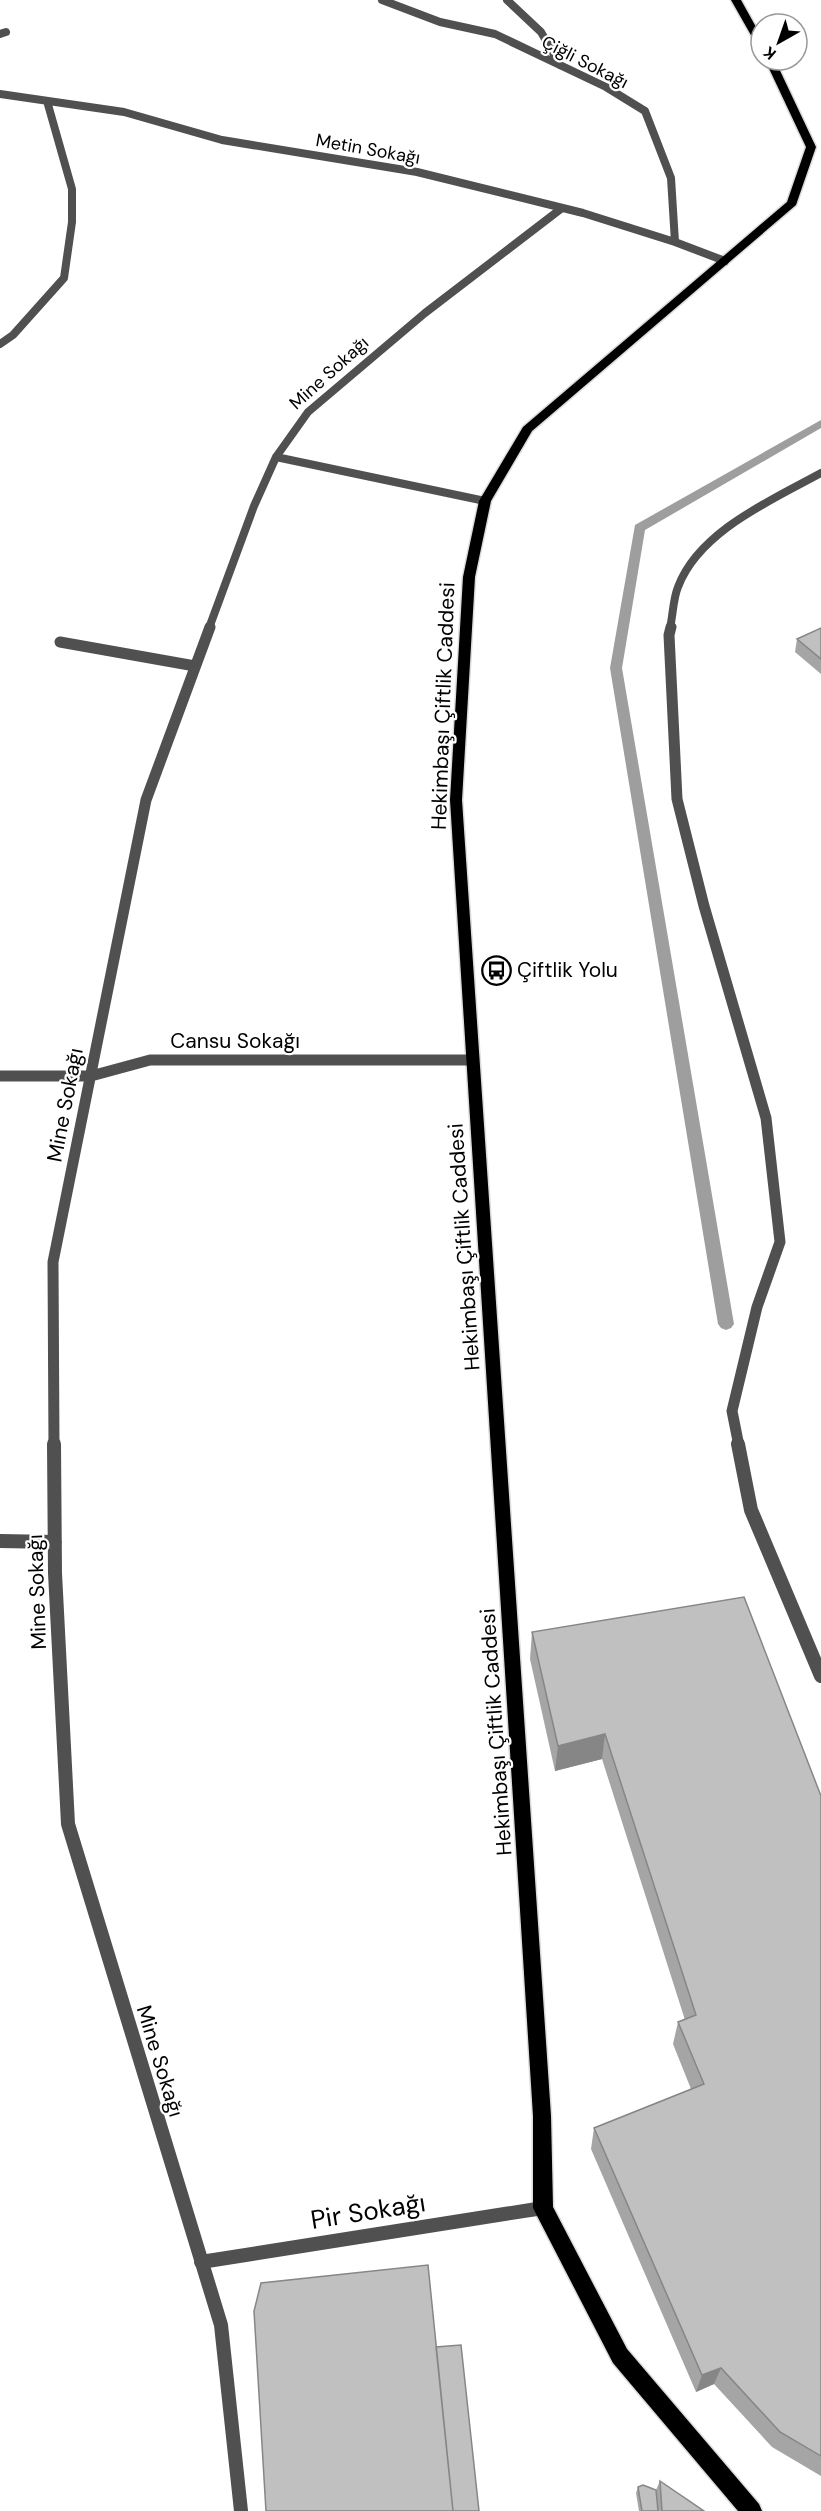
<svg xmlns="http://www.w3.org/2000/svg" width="821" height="2511" viewBox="0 0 821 2511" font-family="'DM Sans',sans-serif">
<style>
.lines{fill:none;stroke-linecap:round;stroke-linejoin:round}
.stream{fill:#9e9e9e;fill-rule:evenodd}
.primary-casing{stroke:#dbdbdb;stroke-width:3}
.street-far2{stroke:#505050;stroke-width:8}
.street-far1{stroke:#505050;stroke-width:11}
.street{stroke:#505050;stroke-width:14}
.primary{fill:#000;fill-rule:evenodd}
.wall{fill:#a5a5a5}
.shaded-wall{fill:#868686}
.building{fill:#c0c0c0;stroke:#868686;stroke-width:1.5}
.labels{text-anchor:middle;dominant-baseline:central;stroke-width:4.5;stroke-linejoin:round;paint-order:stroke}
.far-street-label{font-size:18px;fill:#000;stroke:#fff}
.street-label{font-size:21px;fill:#000;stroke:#fff}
.poi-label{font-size:21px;fill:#000;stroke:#fff;text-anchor:start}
.near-street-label{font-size:26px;fill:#000;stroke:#fff}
</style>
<rect width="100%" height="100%" fill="#fff"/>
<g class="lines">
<path class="stream" d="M 821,420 L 821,428 L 645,530 L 622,668 L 734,1324 L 731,1328 L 726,1330 L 721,1328 L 718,1324 L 610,668 L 635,525 Z"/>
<defs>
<path id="primary" d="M 731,0 L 741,0 L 761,36 L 761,47 L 756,44 Z
M 765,60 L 775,60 L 816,147 L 796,205 L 532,431 L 491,501 L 475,577 L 462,800 L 551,2116 L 553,2207 L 627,2349 L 759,2504 L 762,2511 L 738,2511 L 613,2363 L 533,2208 L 533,2116 L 450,800 L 463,577 L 479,501 L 523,427 L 787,202 L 806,147 Z"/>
</defs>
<use href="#primary" class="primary-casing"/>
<path class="street-far2" d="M 382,0 L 440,22 L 495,34 L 606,87 L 645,111 L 671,178 L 675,242
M 507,0 L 541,32 L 560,65
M 0,34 L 6,32
M 0,94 L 124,112 L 222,140 L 417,172 L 583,213 L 675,242 L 725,261
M 0,344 L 13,335 L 64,278 L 72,222 L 72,189 L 47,101
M 276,457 L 485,501
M 209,628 L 254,506 L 276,457 L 308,412 L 425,313 L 562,208
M 670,628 C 673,615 673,599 678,587 C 699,531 772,500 821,473"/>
<path class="street-far1" d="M 671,627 L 669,635 L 677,799 L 704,906 L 766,1118 L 780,1242 L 757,1307 L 732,1411 L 739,1446
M 60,642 L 195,666
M 0,1076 L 91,1076 L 150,1060 L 473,1060
M 54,1446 L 53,1262 L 146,800 L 210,627"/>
<path class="street" d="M 54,1444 L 55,1573 L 68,1824 L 221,2325 L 241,2511
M 738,1444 L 751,1510 L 821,1676
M 0,1541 L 55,1542
M 201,2262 L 543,2208"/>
<use href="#primary" class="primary"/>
</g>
<path class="wall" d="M 821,628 L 821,674 L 795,652 L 797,639 Z
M 532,1632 L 821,1796 L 821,2476 L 772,2447 L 714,2384 L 696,2392 L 591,2149 L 594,2128 L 691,2089 L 673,2044 L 678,2022 L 685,2020 L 602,1759 L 555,1771 L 530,1659 Z
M 660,2481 L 704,2511 L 639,2511 L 636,2493 L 638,2487 L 656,2490 Z"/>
<path class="shaded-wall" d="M 605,1734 L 602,1759 L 555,1771 L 558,1746 Z
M 721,2368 L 714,2384 L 696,2392 L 702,2375 Z"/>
<path class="building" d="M 821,628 L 821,659 L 797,639 Z
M 744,1597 L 821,1796 L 821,2456 L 780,2432 L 721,2368 L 702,2375 L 594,2128 L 704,2084 L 678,2022 L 696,2015 L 605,1734 L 558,1746 L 532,1632 Z
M 428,2265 L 453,2511 L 266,2511 L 254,2311 L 261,2283 Z
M 461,2345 L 479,2511 L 453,2511 L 436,2347 Z
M 660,2481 L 704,2511 L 662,2511 Z
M 643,2485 L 656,2490 L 658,2511 L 642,2511 L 638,2487 Z"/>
<defs>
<symbol id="bus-ring" viewBox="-11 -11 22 22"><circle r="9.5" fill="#fff" stroke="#000" stroke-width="1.5"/><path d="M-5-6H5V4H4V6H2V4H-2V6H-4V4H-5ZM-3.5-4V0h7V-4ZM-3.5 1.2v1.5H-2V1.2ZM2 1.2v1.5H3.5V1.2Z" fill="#000"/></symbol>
</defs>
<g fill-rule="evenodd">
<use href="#bus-ring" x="480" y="954" width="33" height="33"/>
</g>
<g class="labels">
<g class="far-street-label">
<text transform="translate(585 62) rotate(27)">Çiğli Sokağı</text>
<text transform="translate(368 149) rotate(10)">Metin Sokağı</text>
<text transform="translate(329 373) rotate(-42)">Mine Sokağı</text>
</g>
<g class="street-label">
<text transform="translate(443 706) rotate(-88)">Hekimbaşı Çiftlik Caddesi</text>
<text x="235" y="1041">Cansu Sokağı</text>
<text transform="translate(65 1105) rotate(-79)">Mine Sokağı</text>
<text transform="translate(464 1247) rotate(-94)">Hekimbaşı Çiftlik Caddesi</text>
<text transform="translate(37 1592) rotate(-92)">Mine Sokağı</text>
<text transform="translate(496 1732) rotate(-94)">Hekimbaşı Çiftlik Caddesi</text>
<text transform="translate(160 2061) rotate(73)">Mine Sokağı</text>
</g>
<g class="poi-label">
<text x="517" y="970">Çiftlik Yolu</text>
</g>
<g class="near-street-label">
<text transform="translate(368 2211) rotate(-9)">Pir Sokağı</text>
</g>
</g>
<g transform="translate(779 42) rotate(220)"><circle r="28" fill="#ffffff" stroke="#999999" stroke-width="1.5"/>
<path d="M0-4.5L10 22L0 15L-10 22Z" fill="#000000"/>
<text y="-9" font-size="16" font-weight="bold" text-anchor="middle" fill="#000000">K</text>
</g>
</svg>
